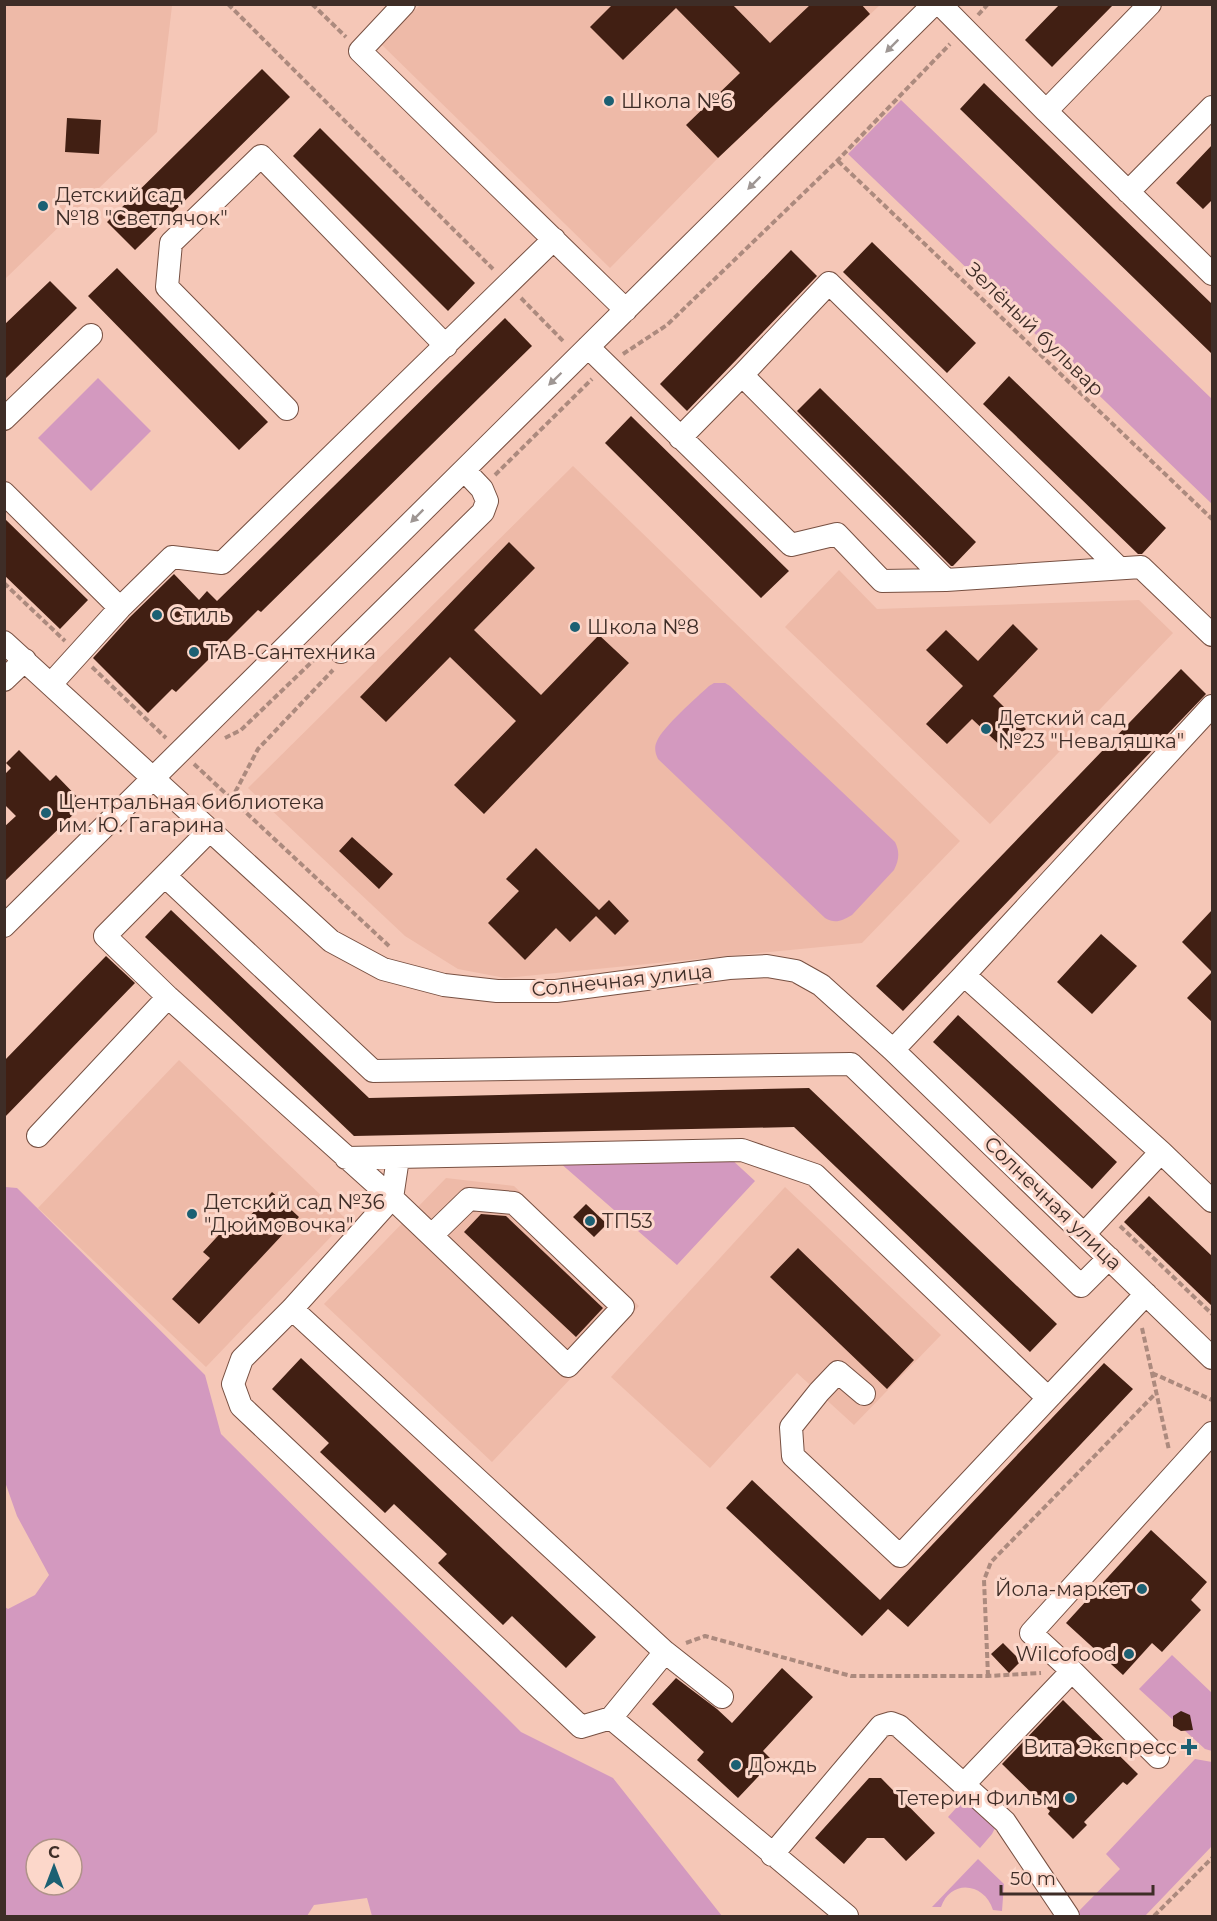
<svg xmlns="http://www.w3.org/2000/svg" width="1217" height="1921" viewBox="0 0 1217 1921" font-family="Montserrat,sans-serif">
<style>
.built{fill:#eebaa8}
.green{fill:#d399bf;fill-rule:evenodd}
.building{fill:#411f13}
.lines{fill:none;stroke-linecap:round;stroke-linejoin:round}
.minor-casing{stroke:#775042;stroke-width:24}
.path{stroke:#ac8a7e;stroke-width:4;stroke-dasharray:6 3;stroke-linecap:butt}
.minor{stroke:#fff;stroke-width:22}
.oneway{fill:#9e9693}
.poi-dot{fill:#1c6073;stroke:#fcd7ca;stroke-width:2}
.labels{text-anchor:middle;dominant-baseline:central;stroke-width:6;stroke-linejoin:round;paint-order:stroke}
.poi-label{font-size:20px;fill:#3e2d27;stroke:#fcd7ca;text-anchor:start}
.street-label{font-size:20px;fill:#3e2d27;stroke:#fcd7ca}
</style>
<rect width="100%" height="100%" fill="#f5c7b7"/>
<path class="built" d="M 159,4 L 172,6 L 157,132 L 5,279 L 5,5 Z
M 420,5 L 880,5 L 718,158 L 610,268 L 381,44 Z
M 573,466 L 960,841 L 862,943 L 505,978 L 458,969 L 405,936 L 248,788 Z
M 839,570 L 877,609 L 1139,600 L 1173,633 L 990,824 L 785,627 Z
M 179,1060 L 347,1220 L 206,1367 L 38,1208 Z
M 446,1178 L 514,1186 L 639,1306 L 492,1462 L 324,1304 Z
M 785,1187 L 941,1335 L 854,1425 L 797,1373 L 710,1468 L 611,1377 Z"/>
<path class="green" d="M 901,100 L 1212,399 L 1212,504 L 848,154 Z
M 98,378 L 151,431 L 91,491 L 38,438 Z
M 714,683 L 725,683 L 730,686 L 895,842 C 900,852 899,860 894,870 L 852,915 C 842,921 835,924 825,918 L 658,759 C 655,753 654,747 657,741 C 663,727 696,698 709,686 Z
M 730,1158 L 755,1181 L 677,1265 L 559,1162 Z
M 5,1187 L 17,1188 L 205,1375 L 221,1434 L 521,1732 L 613,1778 L 722,1916 L 372,1916 L 367,1898 L 314,1905 L 307,1916 L 5,1916 L 5,1607 L 8,1609 L 35,1595 L 49,1575 L 17,1516 L 5,1482 ZM 36,1849 L 72,1849 L 72,1885 L 36,1885 Z
M 1172,1655 L 1212,1693 L 1212,1751 L 1205,1749 L 1139,1689 Z
M 1195,1759 L 1212,1762 L 1212,1846 L 1145,1916 L 1081,1916 L 1077,1913 L 1120,1869 L 1106,1854 Z
M 966,1797 L 996,1826 L 992,1834 L 980,1848 L 948,1817 Z
M 978,1859 L 1004,1884 L 1002,1911 L 993,1910 C 985,1883 951,1878 941,1907 L 932,1907 Z"/>
<path class="building" d="M 613,4 L 732,4 L 770,43 L 811,4 L 861,4 L 870,14 L 718,158 L 686,125 L 740,73 L 676,8 L 623,60 L 590,27 Z
M 1060,4 L 1114,4 L 1052,67 L 1025,40 Z
M 262,69 L 290,97 L 135,250 L 107,222 Z
M 984,83 L 1212,304 L 1212,354 L 960,109 Z
M 67,118 L 101,120 L 99,154 L 65,152 Z
M 320,128 L 475,283 L 448,311 L 293,156 Z
M 1212,145 L 1212,200 L 1203,209 L 1176,183 Z
M 872,242 L 976,343 L 947,373 L 843,272 Z
M 791,250 L 817,276 L 687,411 L 660,384 Z
M 117,268 L 268,422 L 239,450 L 88,296 Z
M 50,281 L 77,308 L 4,380 L 4,325 Z
M 505,318 L 532,346 L 261,612 L 258,610 L 176,692 L 172,689 L 148,713 L 93,658 L 130,617 L 174,574 L 199,600 L 207,591 L 217,601 Z
M 1009,376 L 1166,528 L 1142,554 L 1138,554 L 983,404 Z
M 820,388 L 976,542 L 953,566 L 951,566 L 797,411 Z
M 631,416 L 789,571 L 761,598 L 605,443 Z
M 4,518 L 88,600 L 60,629 L 4,575 Z
M 509,542 L 535,568 L 474,630 L 541,695 L 599,635 L 629,663 L 484,814 L 454,785 L 516,721 L 450,657 L 386,722 L 360,697 Z
M 1013,624 L 1038,649 L 993,696 L 1026,729 L 1005,750 L 972,719 L 947,744 L 926,724 L 963,686 L 926,650 L 946,630 L 978,661 Z
M 1181,669 L 1206,694 L 903,1011 L 876,986 Z
M 19,750 L 50,781 L 56,775 L 84,804 L 4,882 L 4,827 L 16,816 L 4,804 L 4,775 L 11,768 L 6,763 Z
M 352,837 L 393,874 L 379,889 L 339,851 Z
M 536,848 L 599,910 L 609,900 L 629,921 L 615,935 L 596,916 L 570,942 L 556,928 L 525,960 L 488,923 L 519,891 L 506,879 Z
M 171,910 L 369,1098 L 809,1088 L 1057,1324 L 1030,1352 L 794,1127 L 354,1136 L 145,937 Z
M 1212,910 L 1212,972 L 1182,942 Z
M 1101,934 L 1137,966 L 1092,1014 L 1057,982 Z
M 106,956 L 135,983 L 4,1118 L 4,1061 Z
M 1212,972 L 1212,1022 L 1187,998 Z
M 958,1015 L 1117,1162 L 1092,1189 L 933,1042 Z
M 272,1192 L 299,1217 L 199,1324 L 172,1299 L 210,1258 L 203,1252 L 228,1225 L 235,1232 Z
M 1149,1196 L 1212,1256 L 1212,1306 L 1124,1222 Z
M 586,1204 L 607,1224 L 594,1237 L 573,1217 Z
M 481,1214 L 506,1216 L 603,1308 L 576,1337 L 464,1232 Z
M 798,1248 L 914,1360 L 887,1389 L 770,1277 Z
M 301,1358 L 596,1637 L 566,1668 L 512,1616 L 503,1625 L 438,1563 L 447,1554 L 394,1504 L 385,1513 L 320,1452 L 329,1443 L 272,1389 Z
M 1104,1363 L 1133,1389 L 908,1627 L 888,1609 L 862,1636 L 726,1508 L 752,1480 L 880,1600 Z
M 1151,1530 L 1207,1582 L 1191,1600 L 1201,1610 L 1162,1652 L 1152,1643 L 1123,1675 L 1066,1623 Z
M 1003,1643 L 1021,1661 L 1009,1673 L 991,1654 Z
M 782,1668 L 813,1697 L 763,1751 L 773,1761 L 738,1798 L 697,1760 L 704,1752 L 652,1704 L 676,1678 L 717,1709 L 732,1723 Z
M 1063,1700 L 1138,1774 L 1127,1785 L 1123,1782 L 1084,1822 L 1087,1825 L 1073,1839 L 1048,1814 L 1050,1811 L 1002,1764 Z
M 1181,1711 L 1190,1715 L 1193,1730 L 1181,1731 L 1173,1726 L 1173,1716 Z
M 869,1778 L 881,1778 L 935,1833 L 906,1861 L 884,1838 L 867,1838 L 844,1864 L 815,1838 Z"/>
<g class="lines">
<defs>
<path id="minor" d="M 404,4 L 360,51 L 626,310
M 940,4 L 1046,111
M 1150,4 L 1046,111 L 1212,274
M 1128,192 L 1212,107
M 588,347 L 791,545 L 837,534 L 882,581 L 946,580 L 1141,567 L 1212,635
M 742,375 L 829,283 L 1118,567
M 287,409 L 167,287 L 171,243 L 261,156 L 446,346
M 4,419 L 91,335
M 680,438 L 742,375 L 946,580
M 4,493 L 120,608
M 4,642 L 331,941 L 383,969 L 444,985 L 497,991 L 556,991 L 729,968 L 767,966 L 796,971 L 821,985 L 893,1050 L 1212,1358
M 341,652 L 483,512 L 487,501 L 482,489 L 464,470
M 4,680 L 25,660
M 51,684 L 120,608 L 172,557 L 222,563 L 554,239
M 209,831 L 105,936 L 168,997 L 392,1198 L 568,1366 L 623,1307 L 514,1203 L 469,1199 L 432,1235
M 165,876 L 373,1071 L 851,1064 L 1081,1286 L 1109,1258
M 4,926 L 934,4
M 964,975 L 1212,706
M 893,1050 L 964,975 L 1161,1152 L 1212,1201
M 38,1136 L 168,997
M 346,1158 L 742,1150 L 815,1175 L 1048,1398
M 398,1158 L 392,1198 L 292,1309 L 242,1359 L 233,1384 L 241,1406 L 581,1727 L 611,1718 L 847,1916
M 1085,1233 L 1161,1152
M 292,1309 L 665,1652 L 611,1718
M 864,1394 L 838,1372 L 819,1392 L 791,1427 L 793,1456 L 900,1556 L 1146,1294
M 665,1652 L 722,1697
M 1072,1671 L 1158,1757
M 964,1784 L 1072,1671 L 1031,1633 L 1212,1433
M 772,1855 L 881,1726 L 891,1723 L 899,1726 L 1005,1822 L 1068,1916"/>
</defs>
<use href="#minor" class="minor-casing"/>
<path class="path" d="M 228,4 L 493,269
M 312,4 L 346,37
M 978,15 L 988,4
M 838,161 L 1212,519
M 521,298 L 564,342
M 623,354 L 667,325 L 837,161 L 950,44
M 495,475 L 592,379
M 4,583 L 65,641
M 92,667 L 166,738
M 225,738 L 241,730 L 320,654
M 194,764 L 389,946
M 231,800 L 258,749 L 333,670
M 1120,1226 L 1212,1314
M 1142,1328 L 1169,1450
M 1152,1373 L 1212,1400
M 686,1643 L 705,1636 L 851,1676 L 988,1676 L 1041,1673
M 988,1676 L 984,1580 L 991,1562 L 1156,1393
M 1154,1916 L 1212,1858"/>
<use href="#minor" class="minor"/>
</g>
<defs><path id="oneway-solid" d="M-6-.8H1V-3.2L6.5 0L1 3.2V.8H-6Z" transform="scale(1.5)"/></defs>
<g class="oneway">
<use href="#oneway-solid" transform="translate(892 46) rotate(135)"/>
<use href="#oneway-solid" transform="translate(754 183) rotate(135)"/>
<use href="#oneway-solid" transform="translate(555 379) rotate(136)"/>
<use href="#oneway-solid" transform="translate(417 516) rotate(135)"/>
</g>
<g class="poi-dot">
<circle cx="609" cy="101" r="6"/>
<circle cx="43" cy="206" r="6"/>
<circle cx="157" cy="615" r="6"/>
<circle cx="575" cy="627" r="6"/>
<circle cx="194" cy="652" r="6"/>
<circle cx="986" cy="729" r="6"/>
<circle cx="46" cy="813" r="6"/>
<circle cx="192" cy="1214" r="6"/>
<circle cx="590" cy="1221" r="6"/>
<circle cx="1142" cy="1589" r="6"/>
<circle cx="1129" cy="1654" r="6"/>
<path d="M1186 1738h6v6h6v6h-6v6h-6v-6h-6v-6h6z"/>
<circle cx="736" cy="1765" r="6"/>
<circle cx="1070" cy="1798" r="6"/>
</g>
<g class="labels">
<g class="poi-label">
<text x="621" y="101">Школа №6</text>
<text x="55" y="195">Детский сад<tspan x="55" dy="23">№18 "Светлячок"</tspan></text>
<text x="169" y="615">Стиль</text>
<text x="587" y="627">Школа №8</text>
<text x="206" y="652">ТАВ-Сантехника</text>
<text x="998" y="718">Детский сад<tspan x="998" dy="23">№23 "Неваляшка"</tspan></text>
<text x="58" y="802">Центральная библиотека<tspan x="58" dy="23">им. Ю. Гагарина</tspan></text>
<text x="204" y="1202">Детский сад №36<tspan x="204" dy="23">"Дюймовочка"</tspan></text>
<text x="602" y="1221">ТП53</text>
<text x="1130" y="1589" text-anchor="end">Йола-маркет</text>
<text x="1117" y="1654" text-anchor="end">Wilcofood</text>
<text x="1177" y="1747" text-anchor="end">Вита Экспресс</text>
<text x="748" y="1765">Дождь</text>
<text x="1058" y="1798" text-anchor="end">Тетерин Фильм</text>
</g>
<g class="street-label">
<text transform="translate(1035 329) rotate(44)">Зелёный бульвар</text>
<text transform="translate(622 980) rotate(-6)">Солнечная улица</text>
<text transform="translate(1053 1203) rotate(44)">Солнечная улица</text>
</g>
</g>
<rect width="1217" height="1921" fill="none" stroke="#3e2d27" stroke-width="12"/>
<g transform="translate(54 1867)"><circle r="28" fill="#fcd7ca" stroke="#b09389" stroke-width="1.5"/>
<path d="M0-4.5L10 22L0 15L-10 22Z" fill="#1c6073"/>
<text y="-9" font-size="16" font-weight="bold" text-anchor="middle" fill="#3e2d27">С</text>
</g>
<path d="M1001 1885v9h152v-9" fill="none" stroke="#3e2d27" stroke-width="3"/>
<text x="1010" y="1885" font-size="18" fill="#3e2d27" stroke="#fcd7ca" stroke-width="4.5" paint-order="stroke">50 m</text>
</svg>
